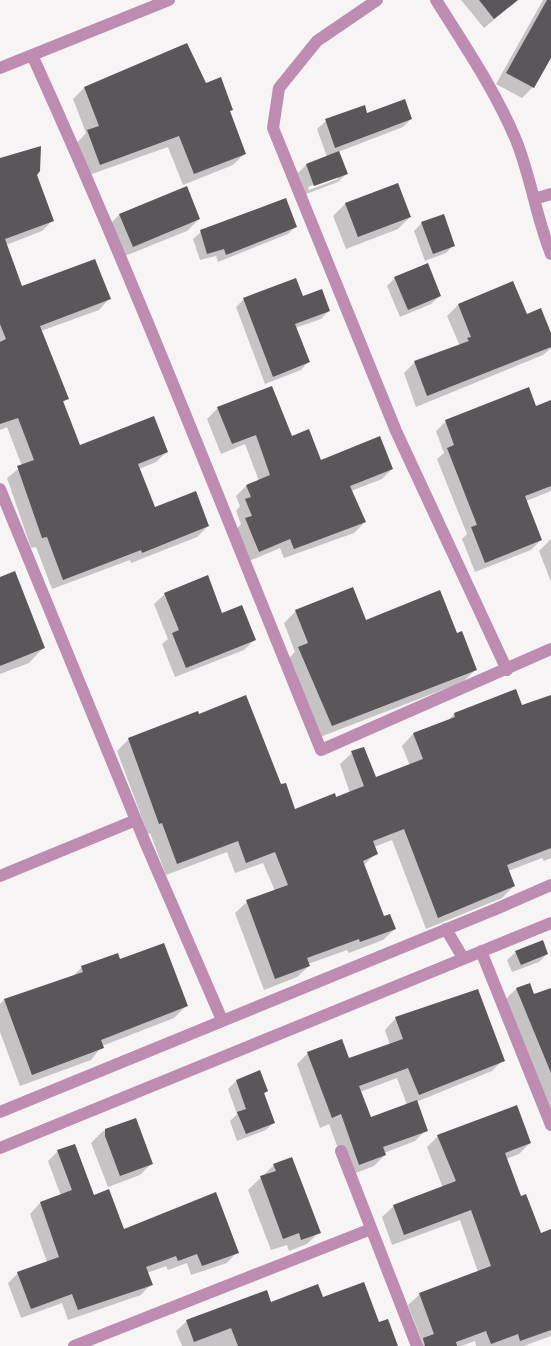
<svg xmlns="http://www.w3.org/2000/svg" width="551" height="1346" viewBox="0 0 551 1346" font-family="'Public Sans',sans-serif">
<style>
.shadow{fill:#0003;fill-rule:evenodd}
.building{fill:#595759}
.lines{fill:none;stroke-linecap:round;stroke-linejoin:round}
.minor{stroke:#bd8cb0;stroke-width:12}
</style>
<rect width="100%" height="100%" fill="#f7f4f6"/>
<path class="shadow" d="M 461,0 L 518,0 L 484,28 Z
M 543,0 L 551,0 L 551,55 L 533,87 L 522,98 L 496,84 Z
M 187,45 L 205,85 L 232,110 L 229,112 L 245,153 L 233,165 L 183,185 L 168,147 L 89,175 L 77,143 L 86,133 L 73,99 L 84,88 Z
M 366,114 L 411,119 L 403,127 L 338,152 L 346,174 L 338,182 L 306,194 L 298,173 L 306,165 L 327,157 L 317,129 L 326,121 ZM 338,176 L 338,179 L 309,190 L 308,187 Z
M 21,152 L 35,175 L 53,220 L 42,231 L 6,245 L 22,288 L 109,299 L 99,310 L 41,331 L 67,399 L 62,403 L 79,447 L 167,452 L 156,462 L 139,469 L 155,509 L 208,526 L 197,537 L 131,563 L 130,560 L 52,589 L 36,547 L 31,548 L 7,478 L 22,466 L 7,427 L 0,430 L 0,160 Z
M 397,185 L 410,217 L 398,229 L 346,249 L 333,216 L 345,204 Z
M 119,215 L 199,219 L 187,231 L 120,258 L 107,227 Z
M 422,223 L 454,245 L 446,253 L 425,261 L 414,231 Z
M 296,226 L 288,234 L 218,262 L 216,256 L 200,260 L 193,239 L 201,232 Z
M 395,278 L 440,296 L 431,304 L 400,317 L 387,286 Z
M 303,298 L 329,311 L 321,319 L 295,328 L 308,362 L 301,370 L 265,384 L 236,307 L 244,299 Z
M 458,305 L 526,316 L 551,337 L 551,348 L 543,355 L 416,407 L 404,373 L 415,362 L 460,346 L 447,316 Z
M 271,387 L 291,438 L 320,461 L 392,469 L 382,479 L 351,491 L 365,522 L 354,533 L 284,558 L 280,548 L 249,561 L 236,530 L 241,524 L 236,511 L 240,506 L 236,496 L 246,486 L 259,481 L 245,444 L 221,454 L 207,419 L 218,408 Z
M 551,402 L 551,491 L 526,501 L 541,540 L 531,550 L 475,572 L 462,539 L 467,534 L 437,459 L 444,453 L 436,431 L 446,421 L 535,408 Z
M 551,539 L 551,582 L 539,551 Z
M 0,578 L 44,647 L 29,663 L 0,674 Z
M 165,594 L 254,640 L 244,650 L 175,677 L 162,644 L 168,639 L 154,604 Z
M 296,611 L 456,635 L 475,670 L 463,682 L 320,737 L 287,660 L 295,652 L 284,623 Z
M 551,696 L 551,858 L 544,861 L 542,858 L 508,871 L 514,886 L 502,898 L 426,929 L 392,840 L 374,847 L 376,853 L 363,866 L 384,918 L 395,929 L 383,940 L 349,953 L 347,950 L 308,964 L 309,966 L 297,977 L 264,990 L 235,913 L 247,902 L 275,891 L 263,863 L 235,873 L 227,852 L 166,875 L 150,833 L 148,834 L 117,751 L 129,739 L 281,786 L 295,811 L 350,793 L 340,764 L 352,753 L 375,779 L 410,766 L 402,746 L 413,734 L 448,721 L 454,714 L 522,707 Z
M 516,952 L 547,954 L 539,962 L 512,972 L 507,960 Z
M 82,967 L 186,1006 L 174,1018 L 102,1046 L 91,1060 L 20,1086 L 0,1032 L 0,1004 L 4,1000 L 72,977 Z
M 529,985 L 533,996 L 551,989 L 551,1118 L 504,1001 L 516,989 Z
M 396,1018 L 503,1060 L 492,1071 L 416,1102 L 426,1130 L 415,1141 L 384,1153 L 385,1155 L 374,1166 L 348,1176 L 329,1124 L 320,1128 L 297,1064 L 308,1053 L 348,1060 L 390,1045 L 385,1030 ZM 397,1078 L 407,1105 L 370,1119 L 360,1092 Z
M 260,1072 L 267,1091 L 264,1094 L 274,1122 L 266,1130 L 237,1141 L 230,1121 L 237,1114 L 228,1089 L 236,1081 Z
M 136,1119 L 152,1163 L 140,1175 L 108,1187 L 91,1143 L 103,1131 Z
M 438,1136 L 530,1143 L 519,1154 L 506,1159 L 521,1198 L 540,1234 L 551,1230 L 551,1336 L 524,1346 L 476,1346 L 475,1341 L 461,1346 L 421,1346 L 423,1344 L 408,1305 L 420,1294 L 478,1272 L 460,1220 L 392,1245 L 382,1217 L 394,1206 L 443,1188 L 427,1147 Z
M 58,1151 L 93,1196 L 123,1230 L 237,1252 L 227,1263 L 191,1275 L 187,1263 L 168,1270 L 166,1266 L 147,1273 L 151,1284 L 141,1295 L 68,1320 L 62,1303 L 21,1318 L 8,1283 L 18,1273 L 47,1262 L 30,1214 L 40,1203 L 61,1196 L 48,1161 Z
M 274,1165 L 319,1232 L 307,1244 L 289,1251 L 287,1245 L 271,1250 L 248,1190 Z
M 322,1299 L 396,1346 L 182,1346 L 176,1331 L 187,1321 L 270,1304 Z"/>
<path class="building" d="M 479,0 L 518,0 L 494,19 Z
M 547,0 L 551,0 L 551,58 L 534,88 L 506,73 Z
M 187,43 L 206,83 L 221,77 L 233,110 L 230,111 L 246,154 L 194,174 L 179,136 L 100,165 L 87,130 L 99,126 L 84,87 Z
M 405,99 L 412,119 L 335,148 L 325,119 L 365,105 L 367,113 Z
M 41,146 L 40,171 L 37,175 L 54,221 L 5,239 L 22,286 L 95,259 L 111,299 L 40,326 L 69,399 L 63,401 L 80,445 L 154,416 L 168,452 L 138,464 L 155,507 L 196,491 L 209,526 L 142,553 L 141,550 L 63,580 L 47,537 L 42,538 L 17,466 L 34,460 L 18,418 L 0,424 L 0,342 L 6,339 L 0,324 L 0,158 Z
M 339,151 L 348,174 L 314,186 L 306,164 Z
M 398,183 L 411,217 L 358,237 L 345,203 Z
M 187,186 L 200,219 L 133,247 L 119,214 Z
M 286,198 L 297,227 L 226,255 L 224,249 L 207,254 L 200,230 Z
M 444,214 L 455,246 L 433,254 L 421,222 Z
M 428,263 L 441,296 L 408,310 L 394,277 Z
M 296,278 L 303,296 L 322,289 L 330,311 L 295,324 L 310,362 L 273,377 L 243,298 Z
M 513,281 L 527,314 L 541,308 L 551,333 L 551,347 L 427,396 L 414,361 L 469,341 L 467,338 L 471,337 L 458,304 Z
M 272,386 L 292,436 L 309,429 L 321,460 L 380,436 L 393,469 L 350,486 L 366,522 L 294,549 L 290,539 L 259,552 L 245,518 L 252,516 L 245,499 L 251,497 L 246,485 L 270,475 L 256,435 L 232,444 L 217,407 Z
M 529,387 L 536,406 L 551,400 L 551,486 L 525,496 L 542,540 L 485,563 L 471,527 L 477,525 L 447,448 L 454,445 L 445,420 Z
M 15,571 L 45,648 L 0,666 L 0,577 Z
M 208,575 L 222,613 L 242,605 L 256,640 L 186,668 L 172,633 L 179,630 L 164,593 Z
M 353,587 L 366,620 L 440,590 L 457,633 L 462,631 L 477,670 L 332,726 L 298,647 L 308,643 L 295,610 Z
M 516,689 L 522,705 L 551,695 L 551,848 L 507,865 L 515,886 L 438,918 L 404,829 L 373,841 L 378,854 L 363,861 L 384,916 L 390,914 L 396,929 L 360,942 L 359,939 L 307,958 L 310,966 L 275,979 L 246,900 L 288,885 L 275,852 L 246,863 L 238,841 L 177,864 L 162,823 L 159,824 L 128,738 L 198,711 L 199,714 L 246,695 L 281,784 L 286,783 L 295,809 L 335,793 L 336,797 L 364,786 L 351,751 L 364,747 L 376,777 L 423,759 L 413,733 L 455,717 L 454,713 Z
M 543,940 L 548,954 L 521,965 L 515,951 Z
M 164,943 L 188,1006 L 101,1040 L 104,1048 L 32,1075 L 4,999 L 83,972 L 81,966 L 118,953 L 120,959 Z
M 530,983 L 534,994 L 551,988 L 551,1073 L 516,988 Z
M 478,989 L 505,1061 L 419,1095 L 408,1068 L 359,1086 L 371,1117 L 417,1100 L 428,1131 L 383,1147 L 386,1155 L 359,1165 L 341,1114 L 332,1118 L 307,1052 L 342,1039 L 349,1058 L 403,1039 L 395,1017 Z
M 260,1070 L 268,1091 L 264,1093 L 275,1123 L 246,1134 L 237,1112 L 246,1109 L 236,1080 Z
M 517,1105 L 531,1143 L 505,1153 L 521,1196 L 526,1194 L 541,1233 L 551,1229 L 551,1330 L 520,1341 L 518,1334 L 491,1344 L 486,1331 L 456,1342 L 457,1346 L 425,1346 L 423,1338 L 434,1334 L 419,1293 L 491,1266 L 471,1210 L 404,1235 L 393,1205 L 456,1181 L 437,1135 Z
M 136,1118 L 153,1164 L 120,1176 L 105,1136 L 105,1129 Z
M 75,1144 L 94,1195 L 109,1189 L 124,1229 L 216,1192 L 239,1253 L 202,1266 L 197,1254 L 178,1261 L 176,1256 L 146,1267 L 153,1285 L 78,1310 L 72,1294 L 31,1309 L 17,1272 L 59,1257 L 40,1202 L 72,1190 L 57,1150 Z
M 292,1157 L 321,1233 L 301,1240 L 299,1233 L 283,1239 L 260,1176 L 276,1171 L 273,1164 Z
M 364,1282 L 379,1322 L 388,1319 L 398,1346 L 238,1346 L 231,1328 L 194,1342 L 186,1320 L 267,1290 L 271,1302 L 318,1284 L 323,1297 Z"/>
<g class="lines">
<path class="minor" d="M 377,0 L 317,41 L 279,88 L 273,128 L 396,431 L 507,670
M 436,0 C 465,46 495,90 516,140 C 531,177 536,217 551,254
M 32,55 C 136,283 226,518 321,750 L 551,649
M 0,68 L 169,0
M 534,199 L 551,194
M 0,489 L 145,842 L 222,1020
M 0,876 L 136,820
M 446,929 L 463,958
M 481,951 L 551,1125
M 0,1112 L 496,909 L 551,885
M 0,1148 L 551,923
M 341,1151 L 417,1346
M 74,1346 L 371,1229"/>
</g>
</svg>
